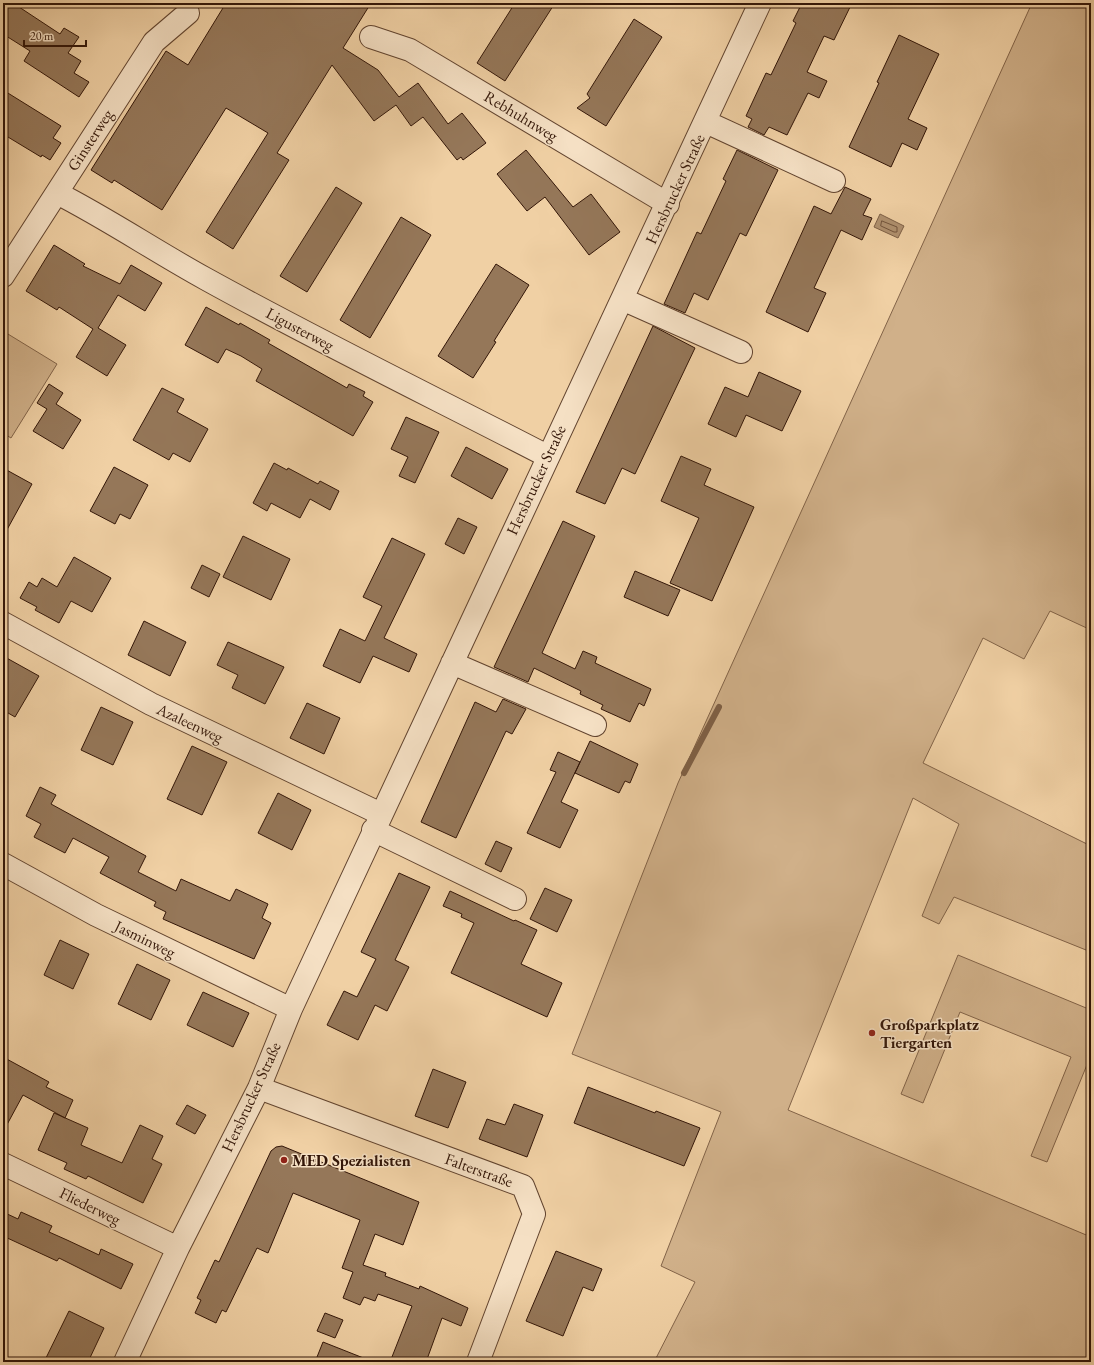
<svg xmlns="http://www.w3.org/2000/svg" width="1094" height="1365" viewBox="0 0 1094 1365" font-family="'EB Garamond',serif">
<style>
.green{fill:#d0b089;stroke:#826348}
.water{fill:#b0916f;stroke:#7e6046}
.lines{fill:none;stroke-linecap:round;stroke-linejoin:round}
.shore{stroke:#72543c;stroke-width:1}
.stream{stroke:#7e6046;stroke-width:6}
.building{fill:#957759;stroke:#331608}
.minor-casing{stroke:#62442f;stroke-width:24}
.minor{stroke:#f5e0c4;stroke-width:22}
.poi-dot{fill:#8f2418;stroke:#f5e0c4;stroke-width:1.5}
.labels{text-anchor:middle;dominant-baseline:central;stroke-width:3;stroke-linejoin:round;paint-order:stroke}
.street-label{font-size:16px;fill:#331608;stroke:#f5e0c4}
.poi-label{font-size:16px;font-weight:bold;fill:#331608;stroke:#f5e0c4;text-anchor:start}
</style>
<rect width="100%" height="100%" fill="#f0d0a4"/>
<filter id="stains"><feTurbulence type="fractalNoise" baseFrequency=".005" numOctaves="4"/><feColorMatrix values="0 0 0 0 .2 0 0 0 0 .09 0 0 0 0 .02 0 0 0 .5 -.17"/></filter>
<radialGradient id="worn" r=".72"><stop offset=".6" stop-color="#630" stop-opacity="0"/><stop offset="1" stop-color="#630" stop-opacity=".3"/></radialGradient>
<path class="green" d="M 1032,3 L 1091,3 L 1091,630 L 1050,611 L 1024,659 L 983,638 L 923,763 L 1091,846 L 1091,952 L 954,897 L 939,924 L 922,916 L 959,824 L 913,798 L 788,1110 L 1091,1237 L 1091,1362 L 654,1362 L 695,1282 L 661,1266 L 721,1112 L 572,1054 L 678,783 Z
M 3,331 L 57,364 L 11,438 L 3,433 Z
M 958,955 L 1091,1010 L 1091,1055 L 1047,1162 L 1031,1156 L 1071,1057 L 960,1012 L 923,1103 L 901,1094 Z"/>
<path class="water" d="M 880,214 L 904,226 L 898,238 L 874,227 Z"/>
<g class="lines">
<path class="shore" d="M 882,221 L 897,227 L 897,232 L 894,232 L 881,226 Z"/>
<path class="stream" d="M 684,773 L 719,707"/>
</g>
<path class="building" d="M 3,3 L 13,3 L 60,34 L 64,28 L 79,37 L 68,53 L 81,61 L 74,73 L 89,82 L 79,97 L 24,61 L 30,51 L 3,34 Z
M 226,3 L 371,3 L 343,48 L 378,70 L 399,97 L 418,83 L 448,124 L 462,113 L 486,143 L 463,160 L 461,157 L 457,160 L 423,117 L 411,126 L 396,105 L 374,121 L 332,65 L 277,153 L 289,160 L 233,249 L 206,232 L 268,133 L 226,108 L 162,210 L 114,180 L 112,183 L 91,170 L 166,51 L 188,65 Z
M 515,3 L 555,3 L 505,81 L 477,63 Z
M 802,3 L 852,3 L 834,40 L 824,36 L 807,72 L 827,81 L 819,98 L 808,93 L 787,135 L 769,127 L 764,135 L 748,127 L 752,119 L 746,116 L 766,73 L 771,75 L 796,23 L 793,21 Z
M 634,19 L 662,37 L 606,126 L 577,108 L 590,98 L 587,94 Z
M 899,35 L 939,54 L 908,119 L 927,128 L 917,150 L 902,143 L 891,167 L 849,147 L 879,83 L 877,82 Z
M 3,90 L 61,126 L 53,138 L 61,143 L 50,160 L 42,155 L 41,157 L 3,134 Z
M 526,150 L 573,207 L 591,194 L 620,232 L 589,255 L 545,197 L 527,211 L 497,174 Z
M 737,150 L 778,170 L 746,236 L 740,233 L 708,300 L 694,293 L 685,313 L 664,304 L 697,232 L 701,234 L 726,181 L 723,179 Z
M 336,187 L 362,203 L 307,292 L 280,276 Z
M 845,187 L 871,199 L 863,215 L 872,218 L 862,240 L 841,230 L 814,288 L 826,293 L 808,332 L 766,312 L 814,206 L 831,214 Z
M 401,217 L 431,235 L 370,338 L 340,320 Z
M 54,245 L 85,264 L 83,266 L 120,284 L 131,265 L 162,283 L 145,311 L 118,295 L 98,328 L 126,345 L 107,376 L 76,357 L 93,329 L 59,307 L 57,310 L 26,291 Z
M 496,264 L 529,285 L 494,341 L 496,342 L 473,378 L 438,356 Z
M 206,307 L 239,325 L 240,323 L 270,340 L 268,343 L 347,388 L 349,384 L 365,392 L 363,396 L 373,402 L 353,436 L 256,381 L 262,369 L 241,356 L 226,349 L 218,363 L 185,345 Z
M 653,326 L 695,348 L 635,474 L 622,468 L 605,504 L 576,492 Z
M 759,372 L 801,391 L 782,431 L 746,415 L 736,437 L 708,424 L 725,387 L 748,397 Z
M 49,384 L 63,393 L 56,404 L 81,420 L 63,449 L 33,431 L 47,409 L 37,403 Z
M 162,388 L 184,399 L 177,412 L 208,429 L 190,462 L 173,453 L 169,460 L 133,440 Z
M 406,417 L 439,432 L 415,483 L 399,476 L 408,457 L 391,449 Z
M 466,447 L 508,469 L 492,499 L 451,476 Z
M 681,456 L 711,469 L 704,485 L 754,507 L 712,601 L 670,583 L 699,518 L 661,501 Z
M 274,463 L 287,470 L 288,468 L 318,484 L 320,481 L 339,491 L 330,510 L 310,499 L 300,518 L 271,503 L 267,511 L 253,503 Z
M 114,467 L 148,485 L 130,519 L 120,514 L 115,524 L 90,511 Z
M 3,468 L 32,484 L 3,537 Z
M 458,518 L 477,527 L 464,554 L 445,544 Z
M 563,521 L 595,536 L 542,653 L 575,669 L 583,651 L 597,657 L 595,663 L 651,689 L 644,706 L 639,703 L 630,722 L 601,709 L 603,705 L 580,694 L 581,691 L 534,668 L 528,682 L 494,667 Z
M 243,536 L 290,559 L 271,600 L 223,577 Z
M 392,538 L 425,554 L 384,638 L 417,654 L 409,672 L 373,656 L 360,683 L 323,666 L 340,629 L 365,641 L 382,606 L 363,597 Z
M 74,557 L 111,578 L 92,612 L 71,601 L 59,623 L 35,610 L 37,607 L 20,598 L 29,582 L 37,587 L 42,578 L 57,587 Z
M 202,565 L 220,574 L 209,597 L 191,588 Z
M 635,571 L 680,590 L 668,616 L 624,597 Z
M 144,621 L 186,642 L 170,676 L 128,655 Z
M 228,642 L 284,667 L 265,704 L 232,688 L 238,675 L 217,665 Z
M 3,656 L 39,676 L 15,717 L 3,710 Z
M 503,699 L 526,709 L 512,734 L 506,731 L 456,838 L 421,822 L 475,702 L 496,712 Z
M 307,703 L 340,718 L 324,754 L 290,738 Z
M 101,707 L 133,722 L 113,765 L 81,750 Z
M 590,741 L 638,764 L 630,783 L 625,781 L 619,793 L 575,773 Z
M 192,746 L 227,762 L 202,815 L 167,799 Z
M 558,752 L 580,762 L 561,802 L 578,810 L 560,848 L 527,833 L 556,772 L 550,770 Z
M 40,787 L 56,795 L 51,804 L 146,856 L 138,872 L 176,891 L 181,879 L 230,901 L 236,889 L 268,904 L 262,918 L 271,923 L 254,959 L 163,919 L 166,912 L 154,906 L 156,902 L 100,873 L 109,857 L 73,838 L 65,853 L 34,837 L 41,824 L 26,816 Z
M 278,793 L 311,810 L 292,850 L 258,833 Z
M 496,841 L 512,848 L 501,872 L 485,864 Z
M 399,873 L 430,887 L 395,960 L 409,967 L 387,1011 L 375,1005 L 358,1040 L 327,1025 L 344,991 L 357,997 L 376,959 L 361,952 Z
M 545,888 L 572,900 L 557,932 L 530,919 Z
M 450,891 L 514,921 L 515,920 L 537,930 L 521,964 L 562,983 L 547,1017 L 451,973 L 474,923 L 461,917 L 462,914 L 443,906 Z
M 60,940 L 89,954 L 73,989 L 44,975 Z
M 137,964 L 170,980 L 151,1020 L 118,1004 Z
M 203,992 L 249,1013 L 233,1047 L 187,1025 Z
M 3,1057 L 49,1082 L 46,1087 L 73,1100 L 65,1118 L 23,1095 L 3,1132 Z
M 433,1069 L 466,1082 L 448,1128 L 415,1116 Z
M 588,1087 L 655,1113 L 656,1111 L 700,1128 L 684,1166 L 574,1123 Z
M 514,1104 L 543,1115 L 527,1157 L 479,1139 L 487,1119 L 505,1125 Z
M 187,1105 L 206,1115 L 195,1134 L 176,1124 Z
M 54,1113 L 88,1128 L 81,1145 L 122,1163 L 140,1125 L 163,1136 L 152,1159 L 162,1164 L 143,1203 L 88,1176 L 86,1179 L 64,1169 L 67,1163 L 38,1150 Z
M 282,1146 L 419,1202 L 403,1245 L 375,1234 L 363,1265 L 386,1273 L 385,1276 L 419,1289 L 420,1286 L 468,1308 L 461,1326 L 442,1318 L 426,1362 L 390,1362 L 412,1306 L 378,1294 L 375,1301 L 364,1297 L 360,1305 L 343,1298 L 353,1272 L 342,1268 L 360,1220 L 293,1193 L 268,1253 L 257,1248 L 226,1312 L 222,1310 L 216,1323 L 195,1313 L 201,1300 L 197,1298 L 215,1260 L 219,1262 L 271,1151 L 276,1147 Z
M 3,1212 L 18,1219 L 21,1212 L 52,1226 L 49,1232 L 67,1240 L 99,1255 L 101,1249 L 133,1264 L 121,1289 L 59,1258 L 57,1261 L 3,1236 Z
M 556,1251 L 602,1269 L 593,1291 L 583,1287 L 563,1336 L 526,1321 Z
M 69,1311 L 104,1328 L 88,1362 L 44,1362 Z
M 325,1313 L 343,1320 L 335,1338 L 317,1331 Z
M 323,1342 L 371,1361 L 371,1362 L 315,1362 Z"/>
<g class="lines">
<defs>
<path id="minor" d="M 371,37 L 410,50 L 668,204
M 706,122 L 834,181
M 57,193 C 108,219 155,251 206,279 C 318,341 433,397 547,456
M 3,276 L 154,42 L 188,13
M 622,299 L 741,352
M 3,623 L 151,704 L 381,814
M 452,663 L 595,725
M 373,830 L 515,899
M 3,864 L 96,915 L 291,1009
M 259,1088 L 523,1186 L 534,1214 L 478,1362
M 3,1164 L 178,1248
M 125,1362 L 178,1248 L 259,1088 L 291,1009 L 760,3"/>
</defs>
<use href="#minor" class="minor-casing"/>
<use href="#minor" class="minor"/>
</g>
<g class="poi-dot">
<circle cx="872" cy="1033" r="4"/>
<circle cx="284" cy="1160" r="4"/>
</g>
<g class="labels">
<g class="street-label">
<text transform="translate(521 116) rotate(31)">Rebhuhnweg</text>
<text transform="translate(90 140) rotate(-57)">Ginsterweg</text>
<text transform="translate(675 189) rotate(-65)">Hersbrucker Straße</text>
<text transform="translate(300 329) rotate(28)">Ligusterweg</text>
<text transform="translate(536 480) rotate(-65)">Hersbrucker Straße</text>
<text transform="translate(190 723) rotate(25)">Azaleenweg</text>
<text transform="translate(145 939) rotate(26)">Jasminweg</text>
<text transform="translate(251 1097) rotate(-65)">Hersbrucker Straße</text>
<text transform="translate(479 1170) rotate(20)">Falterstraße</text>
<text transform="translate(90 1206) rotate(26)">Fliederweg</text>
</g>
<g class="poi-label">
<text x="880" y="1024">Großparkplatz<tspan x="880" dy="18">Tiergarten</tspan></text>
<text x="292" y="1160">MED Spezialisten</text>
</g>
</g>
<rect width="1094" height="1365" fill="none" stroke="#f0d0a4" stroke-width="16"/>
<rect x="4" y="4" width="1086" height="1357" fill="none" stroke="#331608" stroke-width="2"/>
<rect x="8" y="8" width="1078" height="1349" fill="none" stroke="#331608"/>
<path d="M24 40v6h62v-6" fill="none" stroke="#331608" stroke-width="2"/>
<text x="30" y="40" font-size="12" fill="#331608" stroke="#f5e0c4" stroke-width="3" paint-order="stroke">20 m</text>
<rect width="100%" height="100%" filter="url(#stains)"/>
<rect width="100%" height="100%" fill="url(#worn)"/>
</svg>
